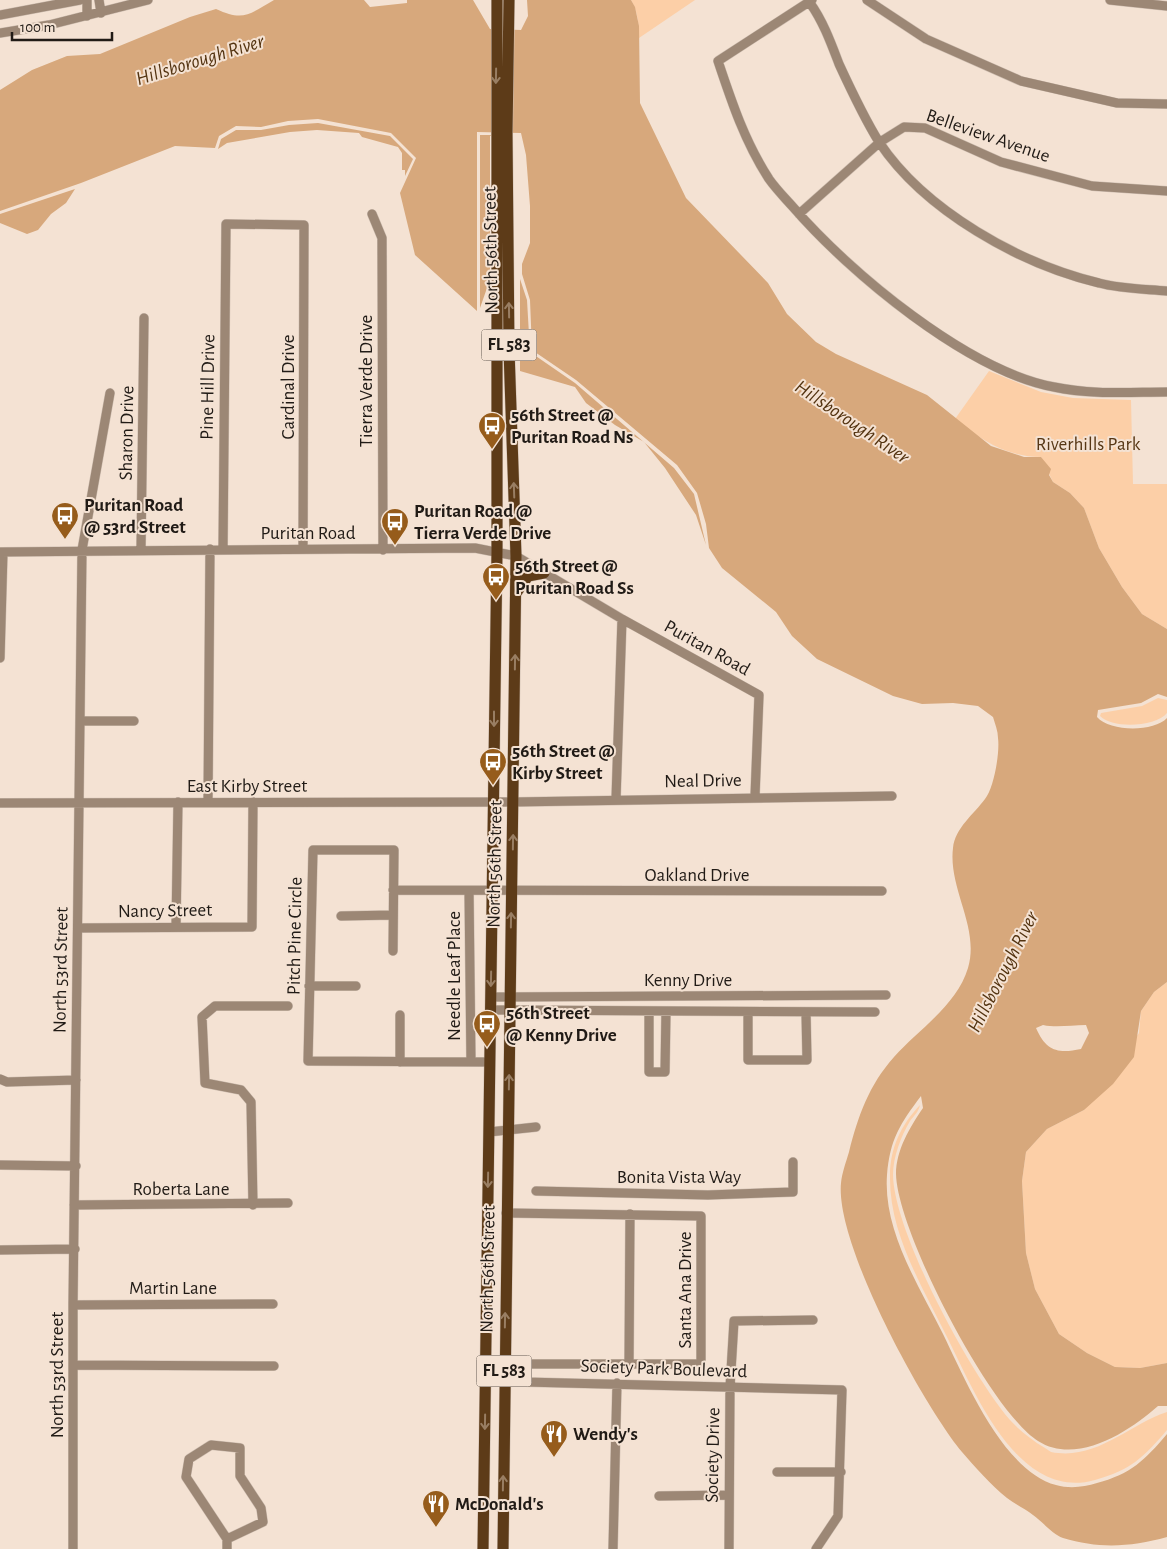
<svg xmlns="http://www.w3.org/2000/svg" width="1167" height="1549" viewBox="0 0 1167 1549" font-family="'Alegreya Sans',sans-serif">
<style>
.green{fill:#fccfa7}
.water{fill:#d7a87c;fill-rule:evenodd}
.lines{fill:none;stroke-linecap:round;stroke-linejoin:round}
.minor-casing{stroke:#cebeb1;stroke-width:10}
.major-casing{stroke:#cebeb1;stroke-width:12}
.minor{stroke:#9c8775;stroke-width:9}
.major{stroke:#5d3b18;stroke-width:11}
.oneway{stroke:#997e63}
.labels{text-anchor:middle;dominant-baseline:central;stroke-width:4;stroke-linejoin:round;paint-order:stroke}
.shield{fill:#f4e2d3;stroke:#60574f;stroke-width:1}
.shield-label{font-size:18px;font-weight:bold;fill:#211b16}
.street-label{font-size:19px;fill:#211b16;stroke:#f4e2d3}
.poi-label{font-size:19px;font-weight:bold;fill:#211b16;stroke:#f4e2d3;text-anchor:start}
.park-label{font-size:19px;fill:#573715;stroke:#f4e2d3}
.water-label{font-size:20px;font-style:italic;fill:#533310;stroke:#f4e2d3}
</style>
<rect width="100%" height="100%" fill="#f4e2d3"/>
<path class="green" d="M 631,0 L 695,0 L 639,38 C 639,25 638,12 631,0 Z
M 989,371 L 1041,392 L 1073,398 L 1131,400 L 1133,484 L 1167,484 L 1167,629 L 1142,614 L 1122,587 L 1099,548 L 1084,508 L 1070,493 L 1053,482 L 1041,457 C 1007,457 981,440 955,419 Z
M 1158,698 L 1167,700 L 1167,713 C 1156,727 1112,729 1100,716 L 1101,713 L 1142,706 Z
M 1167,982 L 1167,1363 L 1140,1368 L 1115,1367 L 1087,1353 L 1059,1334 L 1035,1289 L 1026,1253 L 1022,1181 L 1026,1152 L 1047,1129 L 1084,1110 L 1139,1033 L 1141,1011 L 1154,992 Z
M 920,1105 C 919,1111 914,1116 910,1121 C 901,1136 893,1157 893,1175 C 894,1233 971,1375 1010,1420 C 1020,1431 1032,1440 1045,1448 C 1047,1449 1049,1451 1051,1452 C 1096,1461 1128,1425 1167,1412 L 1167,1430 C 1144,1457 1131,1470 1095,1480 C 1017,1502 974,1390 946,1335 C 922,1286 889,1233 890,1176 C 890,1148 901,1125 920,1105 Z"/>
<path class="water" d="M 274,0 L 364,0 L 370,7 L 407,3 L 407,0 L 473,0 L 490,29 L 521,30 L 528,16 L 527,0 L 631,0 L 635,7 L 639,26 L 640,103 L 686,198 L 768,283 L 787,314 L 816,342 L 836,354 L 927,395 L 991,446 L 1024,457 L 1041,457 L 1051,469 L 1049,475 L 1053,482 L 1070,493 L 1084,508 L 1099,548 L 1122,587 L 1142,614 L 1167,629 L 1167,697 L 1158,694 L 1141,703 L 1098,710 L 1097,717 C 1110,732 1154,732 1167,718 L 1167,982 L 1154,992 L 1141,1011 L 1134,1057 L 1113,1084 L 1084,1110 L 1047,1129 L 1026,1152 L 1022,1181 L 1026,1253 L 1035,1289 L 1059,1334 L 1087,1353 L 1115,1367 L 1140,1368 L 1167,1363 L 1167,1406 L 1158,1406 C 1130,1431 1077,1466 1038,1441 C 990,1411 897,1231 896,1174 C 896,1150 910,1127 923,1108 L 921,1096 C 900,1124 890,1139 887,1175 C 883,1231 919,1286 943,1334 C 965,1379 1003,1471 1056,1485 C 1070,1489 1084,1487 1097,1483 C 1131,1474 1145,1460 1167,1434 L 1167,1537 C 1131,1547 1099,1549 1063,1538 C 1052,1534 1043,1522 1033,1515 C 1025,1509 1015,1504 1007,1498 C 991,1485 975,1467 962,1452 C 922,1403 835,1244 841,1183 C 842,1173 846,1162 849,1152 C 858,1116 869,1085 894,1057 C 919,1029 957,1005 968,968 C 980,927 948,889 953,848 C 955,828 974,814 985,799 C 994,788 1000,752 998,738 C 998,731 995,724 993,717 L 978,706 L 953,703 L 922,704 L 893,696 L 817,659 L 792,636 L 776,612 L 722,568 L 709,548 L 706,524 L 697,493 L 677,465 L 576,380 L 532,350 L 530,300 L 522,274 L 522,264 L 530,243 L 530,206 L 526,155 L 521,133 L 477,132 L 477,311 L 415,255 L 400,193 L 416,158 L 391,133 L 318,119 L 288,121 L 261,127 L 236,126 L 219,136 L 215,148 L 175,146 L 81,183 L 0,211 L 0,90 L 32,70 L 67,56 L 100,54 L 190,17 L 216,9 C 244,22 249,14 274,0 ZM 1043,1025 C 1057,1028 1071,1025 1086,1025 L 1089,1033 L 1081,1049 C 1058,1054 1046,1051 1036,1028 Z
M 318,123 L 390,136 L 413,159 L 405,176 L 405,170 L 402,170 L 402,153 L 398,147 L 362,137 L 359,133 L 317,130 L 290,132 L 227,143 L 218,149 L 221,139 L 236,130 L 261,130 L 289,125 Z
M 480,135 L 492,135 L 490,136 L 490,287 L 487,288 L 480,308 Z
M 75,189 L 66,203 L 51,214 L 38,230 L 27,234 L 0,223 L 0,214 Z
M 520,279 L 527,300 L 530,352 L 575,383 L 674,468 L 694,494 L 706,545 L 696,515 L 665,468 L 644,442 L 615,425 L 586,403 L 575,387 L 520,371 Z"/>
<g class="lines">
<defs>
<path id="minor" d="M 87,0 L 87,16
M 99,0 L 101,13
M 812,0 L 718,61 C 732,103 745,142 769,179 C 776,189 785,198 793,207 C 850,273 968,371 1054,387 C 1091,395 1130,392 1167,392
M 867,0 L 926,39 L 1021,81 L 1117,103 L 1167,104
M 1110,0 L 1167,6
M 810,3 C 823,21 831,43 839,64 C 851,90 864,118 879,142 C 925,211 1020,264 1099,283 C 1121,289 1145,289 1167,291
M 0,15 L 80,0
M 0,33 L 49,25 L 148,0
M 372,214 L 382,238 L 383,550
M 799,214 L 880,142 L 904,127 L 925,128 L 1001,162 L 1092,186 L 1167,191
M 141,549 L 144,318
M 223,549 L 226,224 L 304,225 L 303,549
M 0,552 L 475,548 L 516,556 L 622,619 L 759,695 L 755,796
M 0,658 L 3,552
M 81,721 L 134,721
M 616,799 L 622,619
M 208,802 L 210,549
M 0,803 L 514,802 L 892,796
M 393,890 L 882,891
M 469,891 L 471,1062
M 341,916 L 393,915
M 176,926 L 178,802
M 78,928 L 252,927 L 253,802
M 393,951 L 394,850 L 313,850 L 308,1061 L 490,1062
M 309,986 L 356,986
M 491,997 L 886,995
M 491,1010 L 875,1012
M 649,1012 L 649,1072 L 665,1072 L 666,1011
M 748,1012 L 748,1060 L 807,1060 L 806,1013
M 400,1015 L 400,1062
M 0,1079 L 7,1082 L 76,1080
M 489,1132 L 536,1127
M 0,1165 L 76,1166
M 536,1191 L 708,1195 L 793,1192 L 793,1162
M 74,1205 L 288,1203
M 253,1205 L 251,1102 L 241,1090 L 205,1083 L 202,1017 L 215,1006 L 288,1006
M 506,1213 L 701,1216 L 701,1364 L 525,1364 L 525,1382
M 0,1250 L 75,1249
M 73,1305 L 273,1304
M 629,1363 L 630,1214
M 73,1365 L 274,1366
M 485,1376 L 525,1382 L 842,1390 L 838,1516 L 816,1549
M 777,1472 L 841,1472
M 659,1496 L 728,1495
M 73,1549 L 73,1305 L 82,550 L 110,393
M 227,1549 L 227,1539 L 186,1477 L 189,1459 L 211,1445 L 240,1448 L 240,1476 L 261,1508 L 263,1522 L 227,1539
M 613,1549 L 617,1383
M 729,1549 L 730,1387 L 734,1321 L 813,1320"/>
<path id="major" d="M 516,593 L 528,576 L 544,573
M 483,1549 L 497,551 L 497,0
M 503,1549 L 516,556 L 509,350 L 507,134 L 509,0"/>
</defs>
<use href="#minor" class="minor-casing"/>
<use href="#major" class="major-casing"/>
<use href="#minor" class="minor"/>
<use href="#major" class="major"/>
</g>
<defs><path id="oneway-shaft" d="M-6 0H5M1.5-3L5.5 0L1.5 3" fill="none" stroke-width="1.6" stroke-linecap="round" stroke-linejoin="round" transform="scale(1.25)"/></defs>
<g class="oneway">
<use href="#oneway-shaft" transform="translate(496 76) rotate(91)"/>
<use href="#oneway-shaft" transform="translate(509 310) rotate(-91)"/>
<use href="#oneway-shaft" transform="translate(514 490) rotate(-92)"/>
<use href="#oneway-shaft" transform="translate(515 662) rotate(-89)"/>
<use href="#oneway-shaft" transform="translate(494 719) rotate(90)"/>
<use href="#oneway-shaft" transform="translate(513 842) rotate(-89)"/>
<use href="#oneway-shaft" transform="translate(511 920) rotate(-89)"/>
<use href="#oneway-shaft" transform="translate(491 979) rotate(91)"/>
<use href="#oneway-shaft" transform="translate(509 1082) rotate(-89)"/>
<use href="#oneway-shaft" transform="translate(488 1180) rotate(91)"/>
<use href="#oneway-shaft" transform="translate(505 1320) rotate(-89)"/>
<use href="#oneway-shaft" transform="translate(485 1422) rotate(91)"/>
<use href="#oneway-shaft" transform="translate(503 1483) rotate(-89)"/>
</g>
<defs>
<symbol id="bus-pin" viewBox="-11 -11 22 30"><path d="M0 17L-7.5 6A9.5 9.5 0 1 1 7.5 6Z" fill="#965c1b" stroke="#f4e2d3"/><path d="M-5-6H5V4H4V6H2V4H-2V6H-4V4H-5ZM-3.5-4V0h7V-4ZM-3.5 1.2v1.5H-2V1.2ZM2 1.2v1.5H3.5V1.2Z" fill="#fff"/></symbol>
<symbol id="restaurant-pin" viewBox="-11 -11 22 30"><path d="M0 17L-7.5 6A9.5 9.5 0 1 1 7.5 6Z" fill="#965c1b" stroke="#f4e2d3"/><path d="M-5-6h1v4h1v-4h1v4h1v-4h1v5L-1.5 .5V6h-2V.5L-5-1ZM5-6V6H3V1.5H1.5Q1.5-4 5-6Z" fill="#fff"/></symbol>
</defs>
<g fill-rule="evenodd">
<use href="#bus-pin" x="476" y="410" width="32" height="43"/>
<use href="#bus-pin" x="49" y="500" width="32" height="43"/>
<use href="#bus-pin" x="379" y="506" width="32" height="43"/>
<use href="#bus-pin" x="480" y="561" width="32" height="43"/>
<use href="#bus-pin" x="477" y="746" width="32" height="43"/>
<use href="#bus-pin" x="471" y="1008" width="32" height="43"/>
<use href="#restaurant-pin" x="538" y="1418" width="32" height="43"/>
<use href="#restaurant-pin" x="420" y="1488" width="32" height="43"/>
</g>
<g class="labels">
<g class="shield">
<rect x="481.5" y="329.5" width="55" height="31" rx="4"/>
<rect x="476.5" y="1355.5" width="55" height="31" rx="4"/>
</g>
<g class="shield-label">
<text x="509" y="345">FL 583</text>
<text x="504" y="1371">FL 583</text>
</g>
<g class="street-label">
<text transform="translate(988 136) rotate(19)">Belleview Avenue</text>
<text transform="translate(491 250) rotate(-91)">North 56th Street</text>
<text transform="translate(366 381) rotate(-90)">Tierra Verde Drive</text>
<text transform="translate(208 387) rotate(-89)">Pine Hill Drive</text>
<text transform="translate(288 387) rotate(-90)">Cardinal Drive</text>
<text transform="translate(127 433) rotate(-89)">Sharon Drive</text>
<text x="308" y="533">Puritan Road</text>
<text transform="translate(707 648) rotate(29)">Puritan Road</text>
<text transform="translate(703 781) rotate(-1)">Neal Drive</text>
<text x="247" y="786">East Kirby Street</text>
<text transform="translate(495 864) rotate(-89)">North 56th Street</text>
<text x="697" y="875">Oakland Drive</text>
<text transform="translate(165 911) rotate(-1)">Nancy Street</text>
<text transform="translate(295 936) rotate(-89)">Pitch Pine Circle</text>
<text transform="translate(61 970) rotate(-89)">North 53rd Street</text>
<text transform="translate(454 976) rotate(-90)">Needle Leaf Place</text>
<text x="688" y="980">Kenny Drive</text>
<text x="679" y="1177">Bonita Vista Way</text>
<text x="181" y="1189">Roberta Lane</text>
<text transform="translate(488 1269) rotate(-89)">North 56th Street</text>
<text x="173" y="1288">Martin Lane</text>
<text transform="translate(685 1290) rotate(-90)">Santa Ana Drive</text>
<text transform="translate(664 1369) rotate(2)">Society Park Boulevard</text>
<text transform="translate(57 1375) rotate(-90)">North 53rd Street</text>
<text transform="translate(713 1455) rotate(-89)">Society Drive</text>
</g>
<g class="poi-label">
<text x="511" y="415">56th Street @<tspan x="511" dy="22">Puritan Road Ns</tspan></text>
<text x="84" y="505">Puritan Road<tspan x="84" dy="22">@ 53rd Street</tspan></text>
<text x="414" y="511">Puritan Road @<tspan x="414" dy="22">Tierra Verde Drive</tspan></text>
<text x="515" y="566">56th Street @<tspan x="515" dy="22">Puritan Road Ss</tspan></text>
<text x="512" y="751">56th Street @<tspan x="512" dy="22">Kirby Street</tspan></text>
<text x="506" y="1013">56th Street<tspan x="506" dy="22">@ Kenny Drive</tspan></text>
<text x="573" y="1434">Wendy's</text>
<text x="455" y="1504">McDonald's</text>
</g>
<g class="park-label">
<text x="1088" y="444">Riverhills Park</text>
</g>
<g class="water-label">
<text transform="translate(200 60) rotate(-17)">Hillsborough River</text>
<text transform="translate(852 422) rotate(34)">Hillsborough River</text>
<text transform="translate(1003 972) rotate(-63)">Hillsborough River</text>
</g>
</g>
<path d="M12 32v8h100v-8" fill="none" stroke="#211b16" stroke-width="2.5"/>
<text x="20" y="32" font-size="15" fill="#211b16" stroke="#f4e2d3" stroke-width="4" paint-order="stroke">100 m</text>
</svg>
